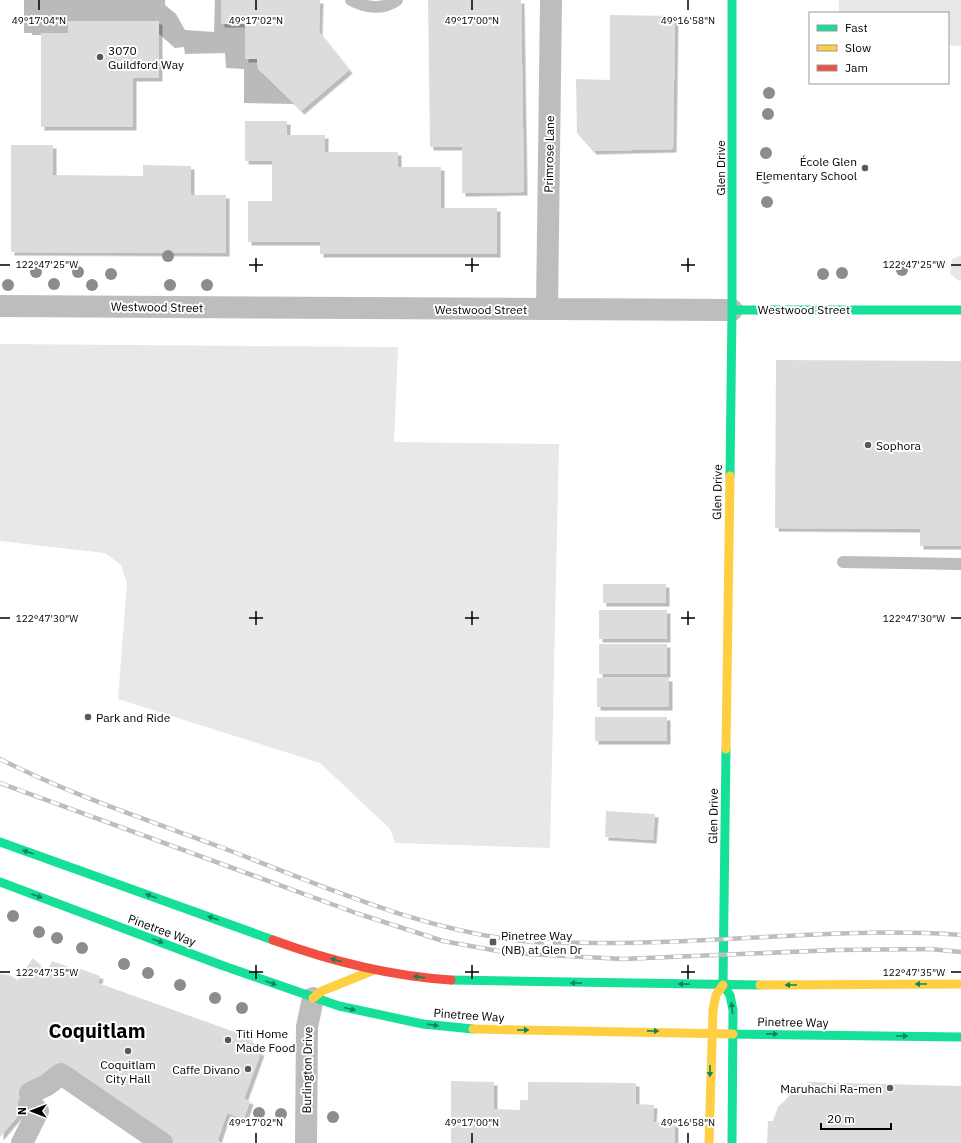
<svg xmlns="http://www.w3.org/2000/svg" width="961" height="1143" viewBox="0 0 961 1143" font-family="'IBM Plex Sans',sans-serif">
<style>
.green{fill:#e8e8e8}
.water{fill:#bababa}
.building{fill:#dcdcdc;filter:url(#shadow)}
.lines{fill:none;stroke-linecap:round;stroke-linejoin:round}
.lane{stroke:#bdbdbd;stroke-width:12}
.street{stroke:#bdbdbd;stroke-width:22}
.fast{stroke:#16e098;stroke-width:9}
.slow{stroke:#ffcf43;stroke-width:9}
.jam{stroke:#f24e42;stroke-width:9}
.rail-casing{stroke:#bdbdbd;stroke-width:4.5}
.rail{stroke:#fff;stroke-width:3;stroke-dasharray:9;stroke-linecap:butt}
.tree{fill:#8c8c8c}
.oneway{fill:#0d865b}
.ticks{fill:none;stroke:#000;stroke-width:1.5}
.poi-dot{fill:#595959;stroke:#fff;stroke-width:1.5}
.labels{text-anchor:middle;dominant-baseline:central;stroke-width:4;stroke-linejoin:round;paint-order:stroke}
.poi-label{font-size:12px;fill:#000;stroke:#fff;text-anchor:start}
.street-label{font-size:12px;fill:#000;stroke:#fff}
.town-label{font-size:20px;font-weight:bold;fill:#000;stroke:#fff}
.ticks-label{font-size:10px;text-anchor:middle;fill:#000;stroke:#fff;stroke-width:4;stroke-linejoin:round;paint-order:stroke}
</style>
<defs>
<filter id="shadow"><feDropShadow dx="3.5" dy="3.5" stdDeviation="0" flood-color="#0004"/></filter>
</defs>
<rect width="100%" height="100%" fill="#fff"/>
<path class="green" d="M 839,0 L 961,0 L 961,46 L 948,45 L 948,13 L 839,13 Z
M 961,255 L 961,280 L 959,281 L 950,274 L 952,259 Z
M 0,344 L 398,347 L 394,442 L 559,444 L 550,848 L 395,843 L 390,829 L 320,763 L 118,699 L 127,583 L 121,565 L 105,553 L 0,541 Z"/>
<path class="water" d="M 24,0 L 165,0 L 165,5 L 176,14 L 185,30 L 214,32 L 215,0 L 221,0 L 221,24 L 245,24 L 245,59 L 257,59 L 258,69 L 295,104 L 244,103 L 244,69 L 226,68 L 225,53 L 185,54 L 184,47 L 175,48 L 159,34 L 159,21 L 68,21 L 68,33 L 41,33 L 41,35 L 32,35 L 32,33 L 24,33 Z"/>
<path class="building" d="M 221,0 L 320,0 L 319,32 L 349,70 L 301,111 L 258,69 L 257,59 L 245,59 L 245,24 L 221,24 Z
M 428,0 L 521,0 L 524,192 L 462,193 L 462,147 L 430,147 Z
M 610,15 L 675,16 L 673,149 L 593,151 L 577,133 L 576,79 L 610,80 Z
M 68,21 L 159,21 L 159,78 L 133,78 L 133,127 L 41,127 L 41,33 L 68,33 Z
M 245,121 L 287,121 L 287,135 L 325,135 L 325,152 L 398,152 L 398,167 L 441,167 L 441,208 L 497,208 L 497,254 L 320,254 L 320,242 L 248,242 L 248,201 L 272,201 L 272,161 L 245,161 Z
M 11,145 L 53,145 L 53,175 L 143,176 L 143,165 L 191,166 L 191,195 L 226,195 L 226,253 L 11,252 Z
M 776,360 L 961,361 L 961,546 L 920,546 L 920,529 L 775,528 Z
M 603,584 L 666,584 L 666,603 L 603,603 Z
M 599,610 L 667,610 L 667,639 L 599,639 Z
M 599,644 L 667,644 L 667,674 L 599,674 Z
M 597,678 L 669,678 L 669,707 L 597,707 Z
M 595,717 L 667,717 L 667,741 L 595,741 Z
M 606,811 L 655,814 L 653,840 L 605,837 Z
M 33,958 L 47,972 L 52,961 L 77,970 L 78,968 L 100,976 L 98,983 L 246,1036 L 247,1039 L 253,1041 L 250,1049 L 261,1052 L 244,1099 L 250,1101 L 244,1119 L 227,1113 L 218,1140 L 221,1143 L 162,1143 L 61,1074 L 32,1099 L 0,1137 L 0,974 L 9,975 L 18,980 Z
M 451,1081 L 494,1082 L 494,1109 L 520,1110 L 520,1100 L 528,1100 L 528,1082 L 636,1083 L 636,1104 L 654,1105 L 653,1122 L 675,1123 L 675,1143 L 451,1143 Z
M 807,1082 L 961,1086 L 961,1143 L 767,1143 L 768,1121 L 773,1121 L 778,1107 L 793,1092 L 795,1093 L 800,1090 L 807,1089 Z"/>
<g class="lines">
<path class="lane" d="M 351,0 C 366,8 383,10 397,0
M 843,562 L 961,564"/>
<path class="street" d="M 0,306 L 732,310
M 547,309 L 551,0
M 22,1143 L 38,1111 L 29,1104 L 32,1099 L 30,1093 L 47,1085 L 61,1074 L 162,1143
M 306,1143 L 307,1027 L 313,998"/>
<path class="fast" d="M 732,310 L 961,310
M 730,476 L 732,310 L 732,0
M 726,749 L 723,985 L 730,995 L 733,1010 L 732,1143
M 0,842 L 273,940
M 0,882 L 221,965 L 339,1006 L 423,1024 L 473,1029
M 451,980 L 760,985
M 733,1034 L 961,1037"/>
<path class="slow" d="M 726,749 L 730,476
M 760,985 L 961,984
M 313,998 L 322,991 L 374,970
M 473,1029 L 733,1034
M 709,1143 L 713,1010 L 716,995 L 723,985"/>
<path class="jam" d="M 273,940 C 330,961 390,976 451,980"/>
<defs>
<path id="rail" d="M 0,759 C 71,795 148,820 223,848 C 323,886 424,932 532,942 C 552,943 572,942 592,943 C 715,945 838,926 961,935
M 0,783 L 356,913 L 443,941 L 509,953 L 623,959 L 836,950 L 930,949 L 961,952"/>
</defs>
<use href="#rail" class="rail-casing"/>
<use href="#rail" class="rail"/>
</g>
<g class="tree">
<circle cx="769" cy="93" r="6"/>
<circle cx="768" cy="114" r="6"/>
<circle cx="766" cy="153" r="6"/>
<circle cx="766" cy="178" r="6"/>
<circle cx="767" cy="202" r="6"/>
<circle cx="168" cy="256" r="6"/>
<circle cx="902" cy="270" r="6"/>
<circle cx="36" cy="272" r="6"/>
<circle cx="78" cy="272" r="6"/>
<circle cx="842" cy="273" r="6"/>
<circle cx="111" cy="274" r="6"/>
<circle cx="823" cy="274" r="6"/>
<circle cx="54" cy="284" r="6"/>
<circle cx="8" cy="285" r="6"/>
<circle cx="92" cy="285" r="6"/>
<circle cx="170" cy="285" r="6"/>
<circle cx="207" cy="285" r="6"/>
<circle cx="13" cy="916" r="6"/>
<circle cx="39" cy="932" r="6"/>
<circle cx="57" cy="938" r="6"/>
<circle cx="82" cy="948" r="6"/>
<circle cx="124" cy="964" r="6"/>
<circle cx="148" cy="973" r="6"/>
<circle cx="180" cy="985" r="6"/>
<circle cx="215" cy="998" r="6"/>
<circle cx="242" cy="1008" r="6"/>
<circle cx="259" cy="1113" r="6"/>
<circle cx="281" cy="1114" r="6"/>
<circle cx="333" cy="1117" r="6"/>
</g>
<defs><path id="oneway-solid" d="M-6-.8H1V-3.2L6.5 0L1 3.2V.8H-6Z"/></defs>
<g class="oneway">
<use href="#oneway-solid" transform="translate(28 852) rotate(-160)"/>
<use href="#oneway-solid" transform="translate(37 896) rotate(20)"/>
<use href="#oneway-solid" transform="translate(151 896) rotate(-160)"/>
<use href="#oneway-solid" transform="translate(213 918) rotate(-160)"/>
<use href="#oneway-solid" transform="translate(158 941) rotate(20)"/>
<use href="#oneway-solid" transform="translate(336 960) rotate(-164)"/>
<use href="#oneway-solid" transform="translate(419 977) rotate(-172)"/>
<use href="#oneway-solid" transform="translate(271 983) rotate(20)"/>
<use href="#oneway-solid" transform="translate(576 983) rotate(-179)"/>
<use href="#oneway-solid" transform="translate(684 984) rotate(-179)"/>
<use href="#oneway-solid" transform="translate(921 984) rotate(180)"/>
<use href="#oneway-solid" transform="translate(791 985) rotate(180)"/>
<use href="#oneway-solid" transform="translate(732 1008) rotate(-96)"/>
<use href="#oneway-solid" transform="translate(350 1009) rotate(14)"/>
<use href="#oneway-solid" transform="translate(433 1025) rotate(8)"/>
<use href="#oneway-solid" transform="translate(523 1030)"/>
<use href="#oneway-solid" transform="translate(653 1031) rotate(1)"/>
<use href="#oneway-solid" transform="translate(772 1034) rotate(1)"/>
<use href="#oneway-solid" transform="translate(902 1036) rotate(1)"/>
<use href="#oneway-solid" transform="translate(710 1071) rotate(91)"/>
</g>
<path class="ticks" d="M 39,0 L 39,10M 256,0 L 256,10M 472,0 L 472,10M 688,0 L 688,10M 256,258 L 256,272M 472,258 L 472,272M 688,258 L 688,272M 0,265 L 10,265M 249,265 L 263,265M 465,265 L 479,265M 681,265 L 695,265M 951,265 L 961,265M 256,611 L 256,625M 472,611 L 472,625M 688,611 L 688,625M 0,618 L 10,618M 249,618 L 263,618M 465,618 L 479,618M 681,618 L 695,618M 951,618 L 961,618M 256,965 L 256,979M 472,965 L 472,979M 688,965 L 688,979M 0,972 L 10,972M 249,972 L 263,972M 465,972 L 479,972M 681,972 L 695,972M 951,972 L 961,972M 256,1133 L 256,1143M 472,1133 L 472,1143M 688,1133 L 688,1143"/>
<g class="poi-dot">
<circle cx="100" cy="57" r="4"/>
<circle cx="865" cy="168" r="4"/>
<circle cx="868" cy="445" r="4"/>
<circle cx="88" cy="717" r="4"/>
<rect x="489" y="938" width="8" height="8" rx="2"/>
<circle cx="228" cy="1040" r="4"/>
<circle cx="128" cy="1051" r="4"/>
<circle cx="248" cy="1069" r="4"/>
<circle cx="890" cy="1088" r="4"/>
</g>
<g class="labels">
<g class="poi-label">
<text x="108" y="50">3070<tspan x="108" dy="14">Guildford Way</tspan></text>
<text x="857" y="161" text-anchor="end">École Glen<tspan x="857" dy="14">Elementary School</tspan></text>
<text x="876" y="445">Sophora</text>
<text x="96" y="717">Park and Ride</text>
<text x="501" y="935">Pinetree Way<tspan x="501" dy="14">(NB) at Glen Dr</tspan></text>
<text x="236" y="1033">Titi Home<tspan x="236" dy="14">Made Food</tspan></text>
<text x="128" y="1064" text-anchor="middle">Coquitlam<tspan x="128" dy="14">City Hall</tspan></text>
<text x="240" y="1069" text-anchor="end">Caffe Divano</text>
<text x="882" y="1088" text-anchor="end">Maruhachi Ra-men</text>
</g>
<g class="street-label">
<text transform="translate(549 154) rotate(-89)">Primrose Lane</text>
<text transform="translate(720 168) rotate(-90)">Glen Drive</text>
<text transform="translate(157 307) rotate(1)">Westwood Street</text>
<text x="481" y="309">Westwood Street</text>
<text x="804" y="309">Westwood Street</text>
<text transform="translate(717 492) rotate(-89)">Glen Drive</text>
<text transform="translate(713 816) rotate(-89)">Glen Drive</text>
<text transform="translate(162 930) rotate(20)">Pinetree Way</text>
<text transform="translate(469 1015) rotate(4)">Pinetree Way</text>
<text transform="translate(793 1022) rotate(1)">Pinetree Way</text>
<text transform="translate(307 1070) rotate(-89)">Burlington Drive</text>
</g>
<g class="town-label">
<text x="97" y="1030">Coquitlam</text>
</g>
</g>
<g class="ticks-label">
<text x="39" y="24">49°17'04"N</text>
<text x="256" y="24">49°17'02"N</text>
<text x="472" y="24">49°17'00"N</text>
<text x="688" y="24">49°16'58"N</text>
<text x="914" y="268">122°47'25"W</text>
<text x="47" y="268">122°47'25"W</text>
<text x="914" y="622">122°47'30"W</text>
<text x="47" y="622">122°47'30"W</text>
<text x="914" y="976">122°47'35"W</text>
<text x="47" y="976">122°47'35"W</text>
<text x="256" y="1126">49°17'02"N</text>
<text x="472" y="1126">49°17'00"N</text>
<text x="688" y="1126">49°16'58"N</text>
</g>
<rect x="809" y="12" width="140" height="72" fill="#ffffff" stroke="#999999"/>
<rect x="817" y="25" width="20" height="6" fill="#16e098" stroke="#999999"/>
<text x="845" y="32" font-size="12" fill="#000000">Fast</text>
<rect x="817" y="45" width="20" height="6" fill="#ffcf43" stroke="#999999"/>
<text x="845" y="52" font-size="12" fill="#000000">Slow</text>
<rect x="817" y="65" width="20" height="6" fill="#f24e42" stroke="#999999"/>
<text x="845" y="72" font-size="12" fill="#000000">Jam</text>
<g transform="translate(32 1111) rotate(270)" stroke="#ffffff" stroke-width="3" paint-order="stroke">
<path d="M0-3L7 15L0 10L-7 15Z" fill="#000000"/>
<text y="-6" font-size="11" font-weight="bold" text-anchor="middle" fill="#000000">N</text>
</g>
<path d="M821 1123v6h70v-6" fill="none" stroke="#000000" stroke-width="2"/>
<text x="827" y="1123" font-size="12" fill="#000000" stroke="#ffffff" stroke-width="3" paint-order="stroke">20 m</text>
</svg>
